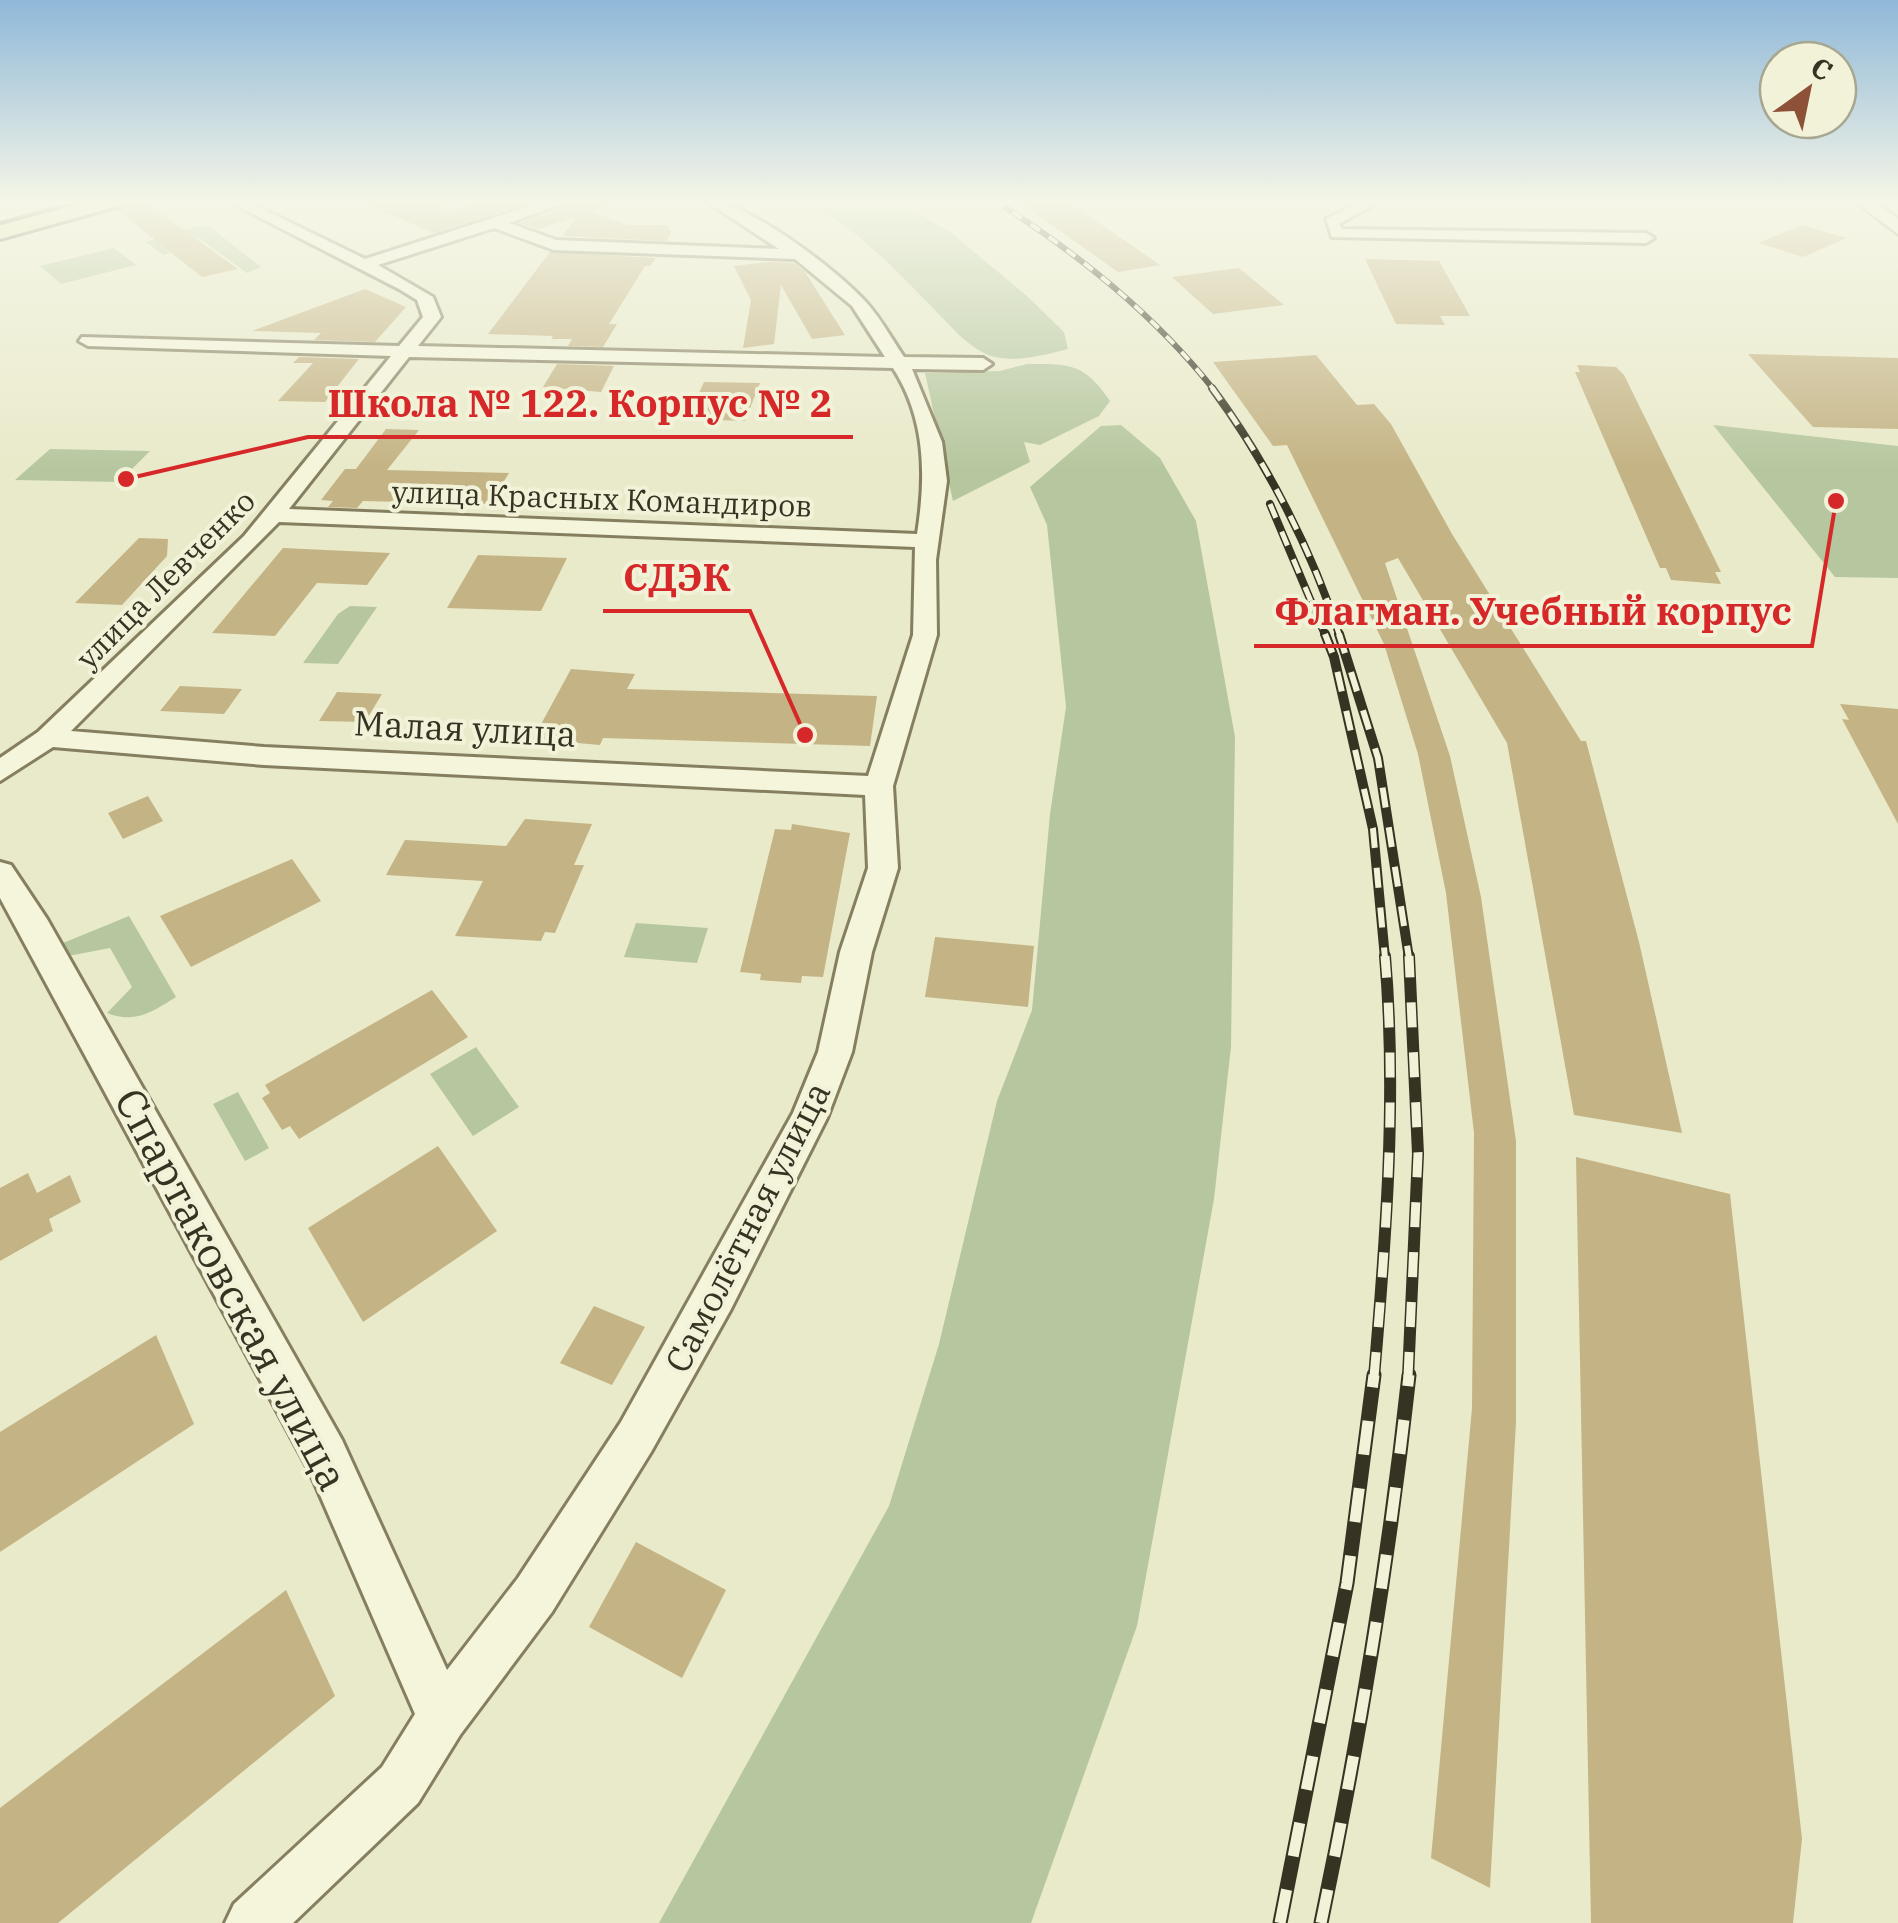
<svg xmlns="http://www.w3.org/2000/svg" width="1898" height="1923" viewBox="0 0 1898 1923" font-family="'IBM Plex Serif',serif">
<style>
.green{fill:#b6c79f}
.building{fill:#c4b384}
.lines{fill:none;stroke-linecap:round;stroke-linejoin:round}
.minor-casing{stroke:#857f60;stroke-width:6}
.tertiary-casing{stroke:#857f60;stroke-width:5}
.primary-casing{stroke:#534c34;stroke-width:6}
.minor{fill:#f5f5dc;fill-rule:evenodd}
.tertiary{fill:#f5f5dc;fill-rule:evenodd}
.primary{fill:#e8e8a7;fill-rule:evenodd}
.tram{stroke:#373322;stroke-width:2.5}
.rail-far4-casing{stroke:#373322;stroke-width:6}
.rail-far3-casing{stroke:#373322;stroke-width:8}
.rail-far2-casing{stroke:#373322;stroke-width:10}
.rail-far1-casing{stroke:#373322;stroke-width:12}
.rail-casing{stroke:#373322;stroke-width:15}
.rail-far4{stroke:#f2f2d9;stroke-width:4;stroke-dasharray:11;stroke-linecap:butt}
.rail-far3{stroke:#f2f2d9;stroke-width:5;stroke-dasharray:15;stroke-linecap:butt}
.rail-far2{stroke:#f2f2d9;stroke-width:6;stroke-dasharray:20;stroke-linecap:butt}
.rail-far1{stroke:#f2f2d9;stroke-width:9;stroke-dasharray:25;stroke-linecap:butt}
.rail{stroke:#f2f2d9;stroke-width:11;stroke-dasharray:34;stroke-linecap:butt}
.labels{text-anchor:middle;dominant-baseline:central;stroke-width:8;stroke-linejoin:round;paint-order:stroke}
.far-street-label{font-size:30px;fill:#373322;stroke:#f2f2d9}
.street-label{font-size:35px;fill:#373322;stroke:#f2f2d9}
.near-street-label{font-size:42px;fill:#373322;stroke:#f2f2d9}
.leader{fill:none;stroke:#d62828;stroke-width:4}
.callout-dot{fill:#d62828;stroke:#f2f2d9;stroke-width:4}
.callout-label{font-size:38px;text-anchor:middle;font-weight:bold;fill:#d62828;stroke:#f2f2d9;stroke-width:8;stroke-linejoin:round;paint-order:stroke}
</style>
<rect width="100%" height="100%" fill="#e9eaca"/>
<path class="green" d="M 800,200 L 895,200 L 950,232 L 1027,296 L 1064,332 L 1068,349 C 1045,355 1015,363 991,356 C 967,347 950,325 932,307 C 891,266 853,223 800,200 Z
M 200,226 L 210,227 L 261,267 L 247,273 L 199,238 L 163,246 L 170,253 L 164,255 L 145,242 Z
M 114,248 L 136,265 L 61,284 L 40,266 Z
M 1027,364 C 1071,364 1084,363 1110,401 L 1099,416 L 1040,445 L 1024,442 L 1030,462 L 953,501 L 925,373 L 1000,371 Z
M 1121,425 L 1160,458 L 1196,521 L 1235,737 L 1231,1047 L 1214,1199 L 1137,1626 L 1031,1923 L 659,1923 L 889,1506 L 939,1344 L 997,1101 L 1032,1010 L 1050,814 L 1066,707 L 1047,525 L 1030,487 L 1101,426 Z
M 1713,425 L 1898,446 L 1898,578 L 1835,577 Z
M 50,449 L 150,451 L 119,482 L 15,480 Z
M 350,606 L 377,607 L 338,664 L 303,663 L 338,614 Z
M 129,916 L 176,997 C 152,1012 135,1024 107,1013 L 132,987 L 110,948 L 68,956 L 63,943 Z
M 636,923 L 708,928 L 697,963 L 624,957 Z
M 476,1047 L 519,1107 L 473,1136 L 430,1074 Z
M 238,1092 L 269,1148 L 245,1161 L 213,1104 Z"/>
<path class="building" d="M 130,200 L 142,200 L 238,269 L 202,277 L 117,210 Z
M 356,200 L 443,200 L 445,212 L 489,200 L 537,200 L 434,233 Z
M 575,200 L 611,200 L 612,205 L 591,212 L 628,225 L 668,225 L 671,233 L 666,241 L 562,236 L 577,217 L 538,229 L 520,223 Z
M 1016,200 L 1066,200 L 1160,265 L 1118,272 Z
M 1802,225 L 1847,238 L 1803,257 L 1758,243 Z
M 550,252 L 656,258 L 650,266 L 645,266 L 609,324 L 617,324 L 603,347 L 568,346 L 572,339 L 551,339 L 553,336 L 488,334 Z
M 1365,259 L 1439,261 L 1470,316 L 1440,316 L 1445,325 L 1396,324 Z
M 769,262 L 794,263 L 805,272 L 845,335 L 812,339 L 781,285 L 774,344 L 743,348 L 751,300 L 734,266 Z
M 1239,268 L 1284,305 L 1213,314 L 1172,277 Z
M 365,289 L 406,307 L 375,342 L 314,340 L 321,333 L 252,331 Z
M 1748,354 L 1898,358 L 1898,429 L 1813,427 Z
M 1316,355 L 1357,405 L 1374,404 L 1391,424 L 1452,534 L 1581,741 L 1586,741 L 1639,942 L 1682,1133 L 1574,1115 L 1507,743 L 1398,558 L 1385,563 L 1450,756 L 1481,897 L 1516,1141 L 1516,1422 L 1490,1888 L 1431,1858 L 1472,1408 L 1474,1133 L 1446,893 L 1418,754 L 1384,644 L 1287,445 L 1273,446 L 1213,362 Z
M 299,357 L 359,359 L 325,402 L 278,401 L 313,363 L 293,363 Z
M 557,364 L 592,365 L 614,366 L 601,392 L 543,387 Z
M 1577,365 L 1616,367 L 1624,375 L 1721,572 L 1715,572 L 1721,584 L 1671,580 L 1666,568 L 1660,568 L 1575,372 L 1580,372 Z
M 704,382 L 760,383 L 745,421 L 687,419 Z
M 386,429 L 419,430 L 387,470 L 509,473 L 490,504 L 363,501 L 357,508 L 328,507 L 333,501 L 321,500 L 345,469 L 356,469 Z
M 139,538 L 168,539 L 167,556 L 122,605 L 75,603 Z
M 283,548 L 390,553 L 367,585 L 317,583 L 275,636 L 212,633 Z
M 478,555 L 567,558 L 541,611 L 447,608 Z
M 571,669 L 635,674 L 627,689 L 877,696 L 870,746 L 603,738 L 600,745 L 533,739 Z
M 180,686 L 242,689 L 224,714 L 160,711 Z
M 337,692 L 382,694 L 365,722 L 319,721 Z
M 1840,704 L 1898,709 L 1898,824 L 1842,719 L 1849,720 Z
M 148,796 L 163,821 L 123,839 L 108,813 Z
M 525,819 L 592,824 L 574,865 L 584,865 L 555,933 L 545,932 L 541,941 L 455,936 L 483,881 L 386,875 L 405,840 L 506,846 Z
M 792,824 L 850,833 L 823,977 L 802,976 L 801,983 L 760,980 L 761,974 L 740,972 L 775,829 L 791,830 Z
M 292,859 L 321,901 L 191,967 L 160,916 Z
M 935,937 L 1034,946 L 1028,1007 L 925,997 Z
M 432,990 L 468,1037 L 299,1139 L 290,1126 L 282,1130 L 262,1098 L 270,1093 L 265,1085 Z
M 438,1146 L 497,1231 L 363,1322 L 308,1228 Z
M 1576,1157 L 1730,1194 L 1802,1839 L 1793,1923 L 1591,1923 Z
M 28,1173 L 37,1193 L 70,1175 L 81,1202 L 49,1219 L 53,1231 L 0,1261 L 0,1188 Z
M 594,1306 L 645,1327 L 612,1385 L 560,1363 Z
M 156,1335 L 194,1424 L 0,1552 L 0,1432 Z
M 636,1542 L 726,1590 L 682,1678 L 589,1627 Z
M 286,1590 L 335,1696 L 58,1923 L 0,1923 L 0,1808 Z"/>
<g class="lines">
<defs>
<path id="minor" d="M 226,200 L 244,200 L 365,259 L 549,200 L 571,200 L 509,223 L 556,240 L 779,249 L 704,200 C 745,200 834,268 863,299 C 879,315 891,338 904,357 L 983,358 L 992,364 L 983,370 L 912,369 L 942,442 L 947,481 L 936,560 L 937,635 L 893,786 L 898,868 L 872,952 L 852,1052 L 827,1118 L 731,1309 L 651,1452 L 552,1612 L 460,1735 L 418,1803 L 293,1923 L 225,1923 L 234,1904 L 382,1767 L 415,1714 L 310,1472 L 0,898 L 0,862 L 11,865 L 47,919 L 342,1440 L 447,1670 L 518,1578 L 621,1422 L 793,1113 L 818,1052 L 840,952 L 868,868 L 865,795 L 264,765 L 53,747 L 0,781 L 0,758 L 38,732 L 244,536 L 391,356 L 88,346 L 79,341 L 82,337 L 399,346 L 423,317 L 417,300 L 399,289 ZM 494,228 L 554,250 L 795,259 L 852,306 L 885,357 L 418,346 L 441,317 L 433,297 L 378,265 ZM 409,357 L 893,368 C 926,419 926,476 917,534 L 289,509 ZM 279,522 L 915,547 L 913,635 L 868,776 L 264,747 L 71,731 Z
M 1364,200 L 1382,200 L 1339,224 L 1342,229 L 1646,233 L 1654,238 L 1646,243 L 1332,237 L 1326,219 Z"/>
<path id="tertiary" d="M 1853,200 L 1873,200 L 1898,219 L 1898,234 Z"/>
<path id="primary" d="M 88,200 L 126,200 L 122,205 L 0,239 L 0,224 Z"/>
</defs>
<use href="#minor" class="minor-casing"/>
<use href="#tertiary" class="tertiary-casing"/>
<use href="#primary" class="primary-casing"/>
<use href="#minor" class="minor"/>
<use href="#tertiary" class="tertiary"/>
<use href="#primary" class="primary"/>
<path class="tram" d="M 0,224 L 88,200"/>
<defs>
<path id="rail-far4" d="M 994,200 C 1077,253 1153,313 1214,390"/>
<path id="rail-far3" d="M 1212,388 C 1266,461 1312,550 1340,637
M 1270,504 L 1326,637"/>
<path id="rail-far2" d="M 1325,634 L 1334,657 L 1373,829 L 1385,958
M 1339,634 L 1378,758 L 1409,958"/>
<path id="rail-far1" d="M 1374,1377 C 1386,1237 1397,1096 1385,956
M 1408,1377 L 1418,1154 L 1409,956"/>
<path id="rail" d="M 1280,1923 L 1347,1583 L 1374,1375
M 1321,1923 C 1359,1741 1389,1560 1409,1375"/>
</defs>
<use href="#rail-far4" class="rail-far4-casing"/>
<use href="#rail-far3" class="rail-far3-casing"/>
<use href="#rail-far2" class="rail-far2-casing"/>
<use href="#rail-far1" class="rail-far1-casing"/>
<use href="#rail" class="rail-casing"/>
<use href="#rail-far4" class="rail-far4"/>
<use href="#rail-far3" class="rail-far3"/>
<use href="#rail-far2" class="rail-far2"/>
<use href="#rail-far1" class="rail-far1"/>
<use href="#rail" class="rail"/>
</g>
<linearGradient id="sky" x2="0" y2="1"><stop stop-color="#8fb8d8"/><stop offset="0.43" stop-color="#f5f6e7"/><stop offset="1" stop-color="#f5f6e7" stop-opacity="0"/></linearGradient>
<rect width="1898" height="469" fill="url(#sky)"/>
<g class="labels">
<g class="far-street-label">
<text transform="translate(602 498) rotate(2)">улица Красных Командиров</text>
<text transform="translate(165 579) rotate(-45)">улица Левченко</text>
</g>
<g class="street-label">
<text transform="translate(465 728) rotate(3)">Малая улица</text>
<text transform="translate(747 1227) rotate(-63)">Самолётная улица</text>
</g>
<g class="near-street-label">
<text transform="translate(232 1289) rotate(62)">Спартаковская улица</text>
</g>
</g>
<path class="leader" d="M126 479L308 437H853M805 735L750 611H603M1836 501L1812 646H1254"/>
<g class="callout-dot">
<circle cx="126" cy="479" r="10"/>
<circle cx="805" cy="735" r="10"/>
<circle cx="1836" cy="501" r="10"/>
</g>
<g class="callout-label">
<text x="580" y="417">Школа № 122. Корпус № 2</text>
<text x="677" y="591">СДЭК</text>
<text x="1533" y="625">Флагман. Учебный корпус</text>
</g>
<g transform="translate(1808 90) rotate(33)"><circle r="48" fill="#f2f2d9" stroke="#a7a690" stroke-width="2.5"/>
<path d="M0-8L18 38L0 25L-18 38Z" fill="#8d5137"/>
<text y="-15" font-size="28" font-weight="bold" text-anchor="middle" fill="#373322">С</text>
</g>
</svg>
